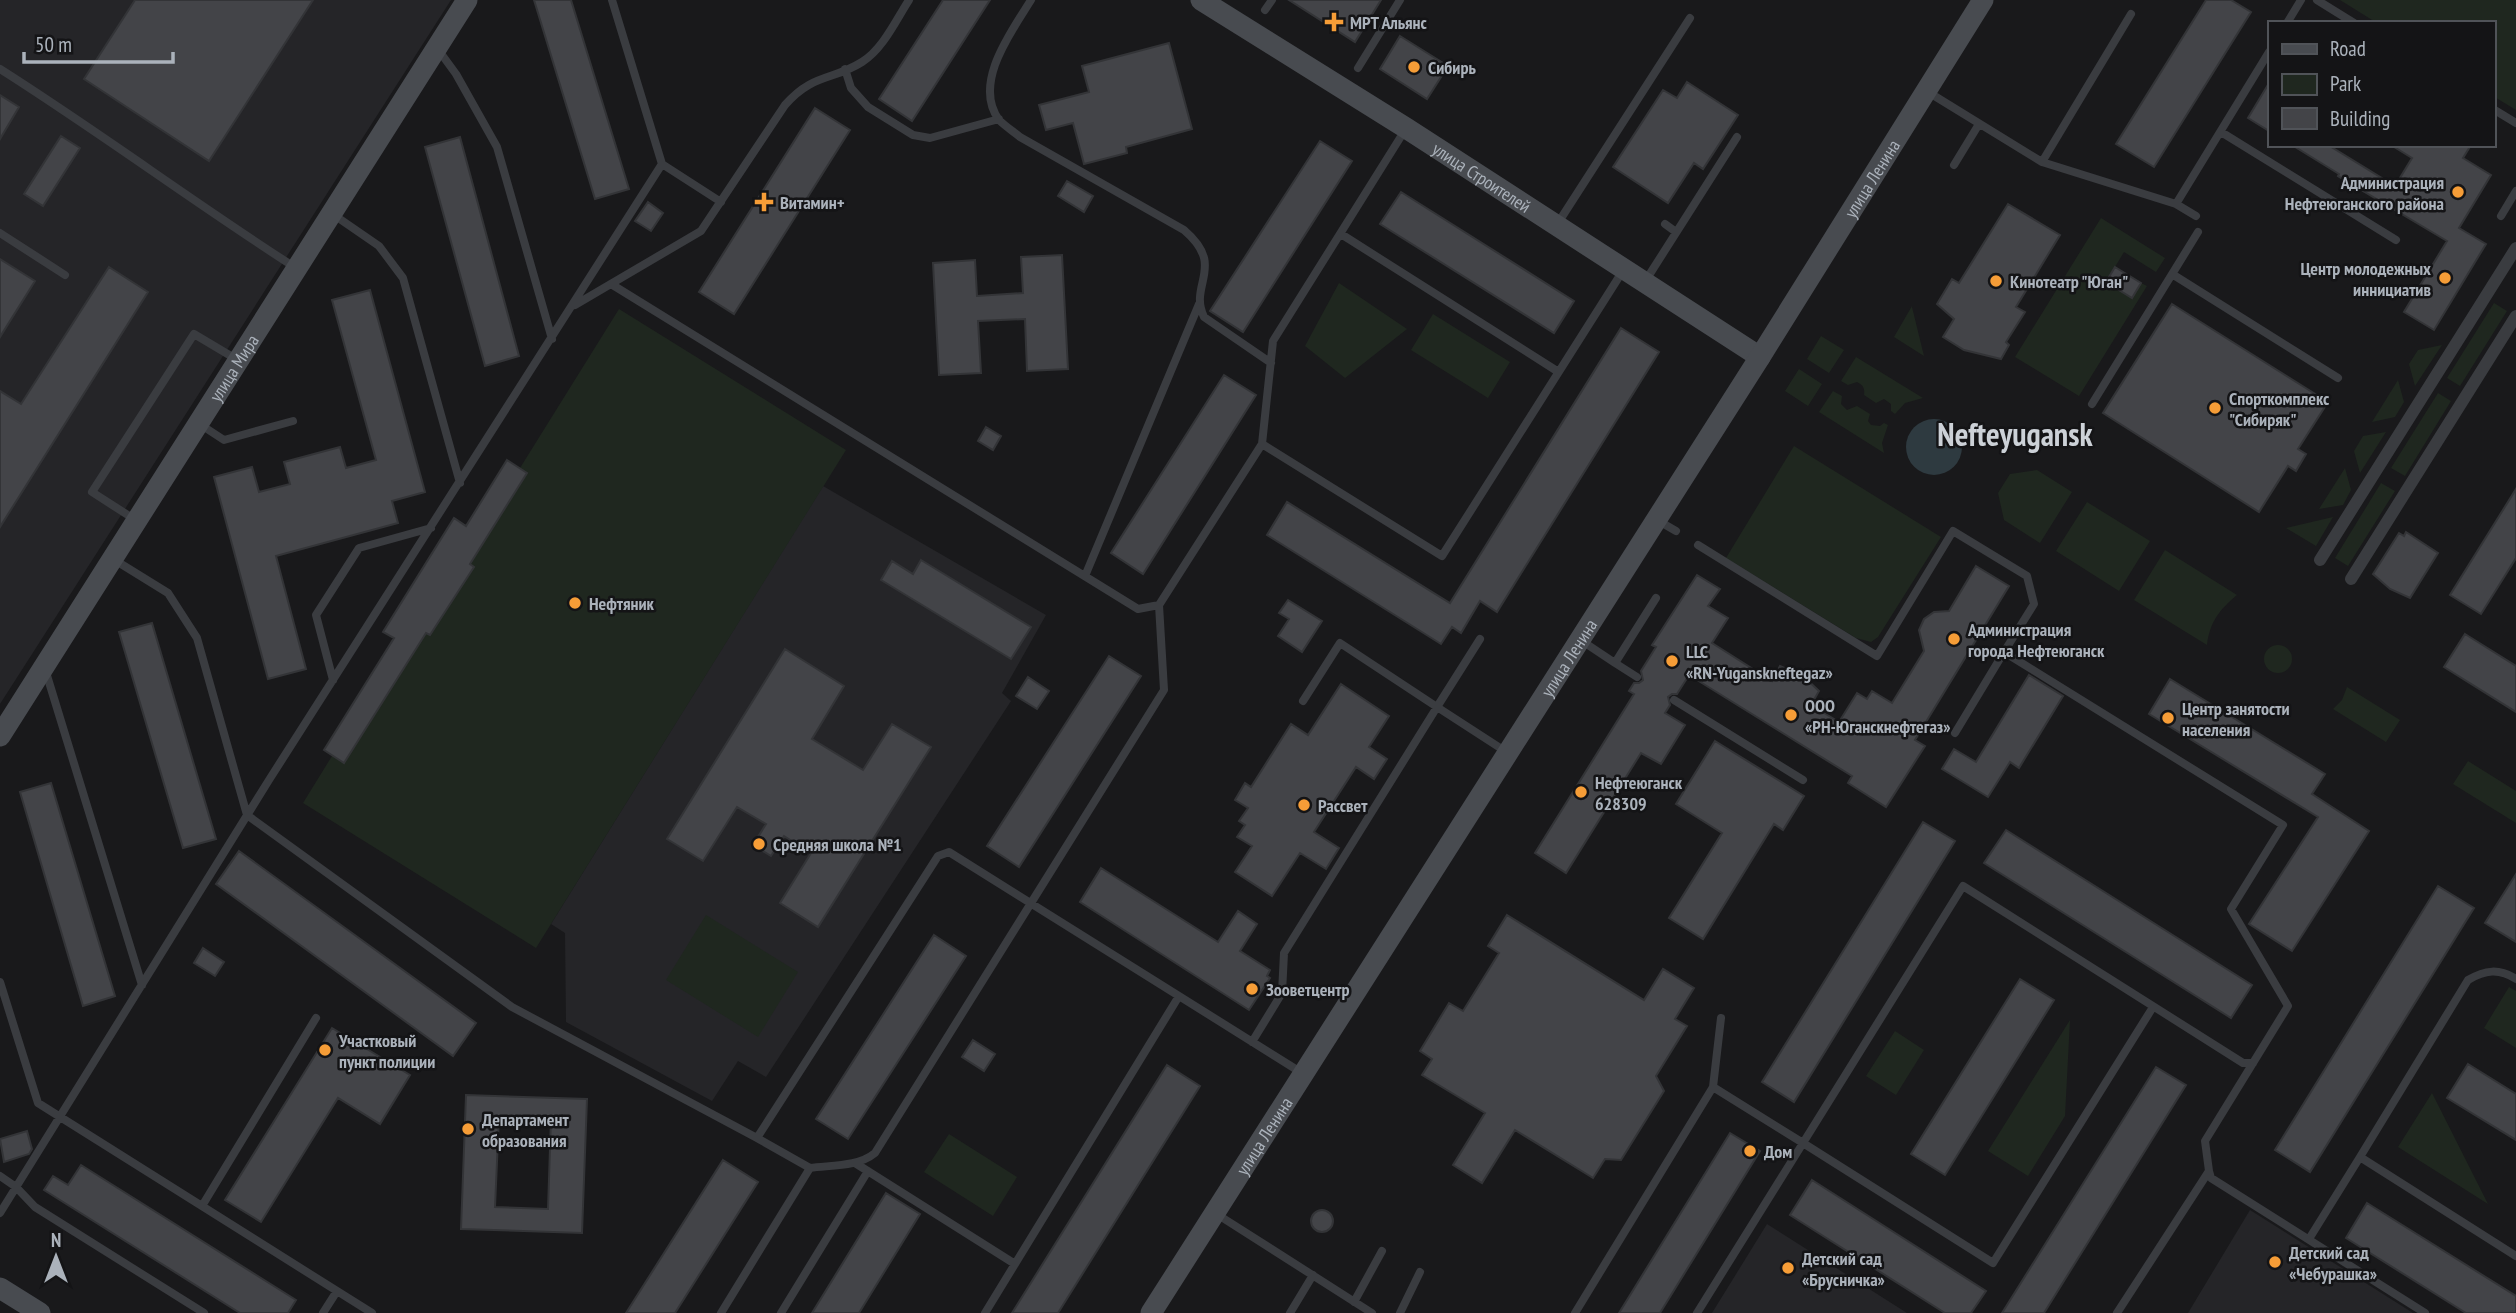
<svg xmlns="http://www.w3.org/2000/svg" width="2516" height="1313" viewBox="0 0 2516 1313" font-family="'PT Sans Narrow',sans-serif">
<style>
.built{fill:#252528}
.green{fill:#1f271f}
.water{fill:#2e3a40}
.building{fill:#434448;stroke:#333437;stroke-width:2;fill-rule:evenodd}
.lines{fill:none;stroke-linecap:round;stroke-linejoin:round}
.service{stroke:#3a3c40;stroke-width:8}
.pedestrian{stroke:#3a3c40;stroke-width:12}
.secondary{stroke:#484b50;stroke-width:21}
.poi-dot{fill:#f69d37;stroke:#141416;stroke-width:2.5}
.labels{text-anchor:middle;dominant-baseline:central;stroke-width:5;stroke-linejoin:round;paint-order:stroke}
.poi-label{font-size:18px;font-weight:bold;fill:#abb2bb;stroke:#141416;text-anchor:start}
.street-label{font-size:18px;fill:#abb2bb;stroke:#141416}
.town-label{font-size:32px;font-weight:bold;fill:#ccd1d7;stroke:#141416}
</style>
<rect width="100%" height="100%" fill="#19191b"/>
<path class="built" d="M 0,0 L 451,0 L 0,704 Z
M 823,486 L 1046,615 L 1002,693 L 1011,701 L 766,1077 L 738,1061 L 712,1101 L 566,1022 L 565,933 L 551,924 Z
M 2250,1210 L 2413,1313 L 2188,1313 Z
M 1767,1224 L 1907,1313 L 1712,1313 Z"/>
<path class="green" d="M 2340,0 L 2516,0 L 2516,110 L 2493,96 L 2493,23 L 2377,23 Z
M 2101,218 L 2165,258 L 2156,272 L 2124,252 L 2106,282 L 2132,298 L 2141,283 L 2147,286 L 2079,396 L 2015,357 Z
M 1339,283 L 1407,329 L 1345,378 L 1305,346 Z
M 2494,303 L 2507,311 L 2460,386 L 2447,378 Z
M 1912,306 L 1912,307 L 1924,356 L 1894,337 Z
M 619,309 L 846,450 L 536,948 L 303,803 L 332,756 L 324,750 L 394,639 L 383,632 L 454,518 L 466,525 L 507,460 L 520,468 Z
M 1433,314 L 1510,362 L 1488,398 L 1411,350 Z
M 1821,336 L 1844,350 L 1829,373 L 1807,359 Z
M 2442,345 L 2415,386 L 2409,364 L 2418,350 Z
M 1856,357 L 1923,398 L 1905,403 L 1895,414 L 1891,411 L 1891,404 L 1884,399 L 1876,403 L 1864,395 C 1865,388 1863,385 1857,382 L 1848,385 L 1841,381 Z
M 1799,369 L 1822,384 L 1808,406 L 1785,391 Z
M 2398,380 L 2404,402 L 2395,417 L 2372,422 Z
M 1833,391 L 1842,396 L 1841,404 L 1847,410 L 1857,406 L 1870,414 L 1868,421 L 1871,425 L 1880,426 L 1884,423 L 1888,425 L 1882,443 L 1884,453 L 1819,412 Z
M 2438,393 L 2451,401 L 2405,476 L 2391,468 Z
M 2386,432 L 2360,473 L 2354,451 L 2363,436 Z
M 1794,446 L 1941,537 L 1878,637 L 1871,642 L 1856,638 L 1726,558 Z
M 2345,468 L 2351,490 L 2343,505 L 2319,509 Z
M 2037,470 L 2072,492 L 2040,543 L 2004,520 L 1998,493 L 2010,474 Z
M 2381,483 L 2395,491 L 2348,566 L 2335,558 Z
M 2087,502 L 2150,541 L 2119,591 L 2056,551 Z
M 2333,517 L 2316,546 L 2286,528 Z
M 2165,550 L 2237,595 C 2219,610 2210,622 2207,645 L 2134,600 Z
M2264 659a14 14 0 1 1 28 0a14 14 0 1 1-28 0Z
M 2347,687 L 2400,720 L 2386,742 L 2333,709 L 2342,700 Z
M 2468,761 L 2516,791 L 2516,823 L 2453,784 Z
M 706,915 L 798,972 L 758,1037 L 666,980 Z
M 2509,987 L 2516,991 L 2516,1048 L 2484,1028 Z
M 2070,1020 L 2065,1116 L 2028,1176 L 1988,1151 Z
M 1895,1031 L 1924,1050 L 1896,1095 L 1866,1076 Z
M 2432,1093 L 2488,1204 L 2398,1147 Z
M 949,1134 L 1017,1177 L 993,1216 L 924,1172 Z"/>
<path class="water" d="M1906 447a28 28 0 1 1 56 0a28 28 0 1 1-56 0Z"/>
<path class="building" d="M 135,0 L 313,0 L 209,161 L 84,79 Z
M 534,0 L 571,0 L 629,189 L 595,199 Z
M 943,0 L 990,0 L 912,121 L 879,99 Z
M 1289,0 L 1381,0 L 1355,42 Z
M 2206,0 L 2231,0 L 2251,12 L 2154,167 L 2116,144 Z
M 1400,36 L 1448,66 L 1427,99 L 1380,69 Z
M 1169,43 L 1192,129 L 1126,147 L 1127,153 L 1084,164 L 1073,123 L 1046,130 L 1039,105 L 1089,92 L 1082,66 Z
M 1687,82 L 1738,115 L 1703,169 L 1694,163 L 1668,203 L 1613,167 L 1663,90 L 1677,98 Z
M 2269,83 L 2269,131 L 2248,118 Z
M 0,95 L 19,107 L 0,139 Z
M 815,108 L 850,130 L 734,314 L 699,292 Z
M 61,136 L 80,148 L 43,206 L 24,194 Z
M 460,137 L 519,356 L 485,366 L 425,147 Z
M 1320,141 L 1352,161 L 1243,332 L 1210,311 Z
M 2292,145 L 2328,145 L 2395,186 L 2412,158 L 2391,145 L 2471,145 L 2463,158 L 2491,175 L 2459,228 L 2486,244 L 2434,330 L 2404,312 L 2447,241 L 2338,176 L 2339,174 Z
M 1067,181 L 1093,196 L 1084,212 L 1058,196 Z
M 1401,192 L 1574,301 L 1554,333 L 1380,224 Z
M 648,202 L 663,213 L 651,231 L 635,221 Z
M 2008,204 L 2060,235 L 2016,307 L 2025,312 L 2006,342 L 2009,345 L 2001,359 L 1964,350 L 1943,337 L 1954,319 L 1937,304 L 1952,279 L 1959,283 Z
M 1062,255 L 1068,369 L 1027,371 L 1025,319 L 978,321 L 981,373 L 939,375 L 933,263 L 975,260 L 977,296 L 1023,293 L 1021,257 Z
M 0,259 L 35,281 L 0,337 Z
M 109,267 L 148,292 L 0,527 L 0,391 L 21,404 Z
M 2115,267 L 2141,283 L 2132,298 L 2106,282 Z
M 370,290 L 425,492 L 392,501 L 398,523 L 276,556 L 306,669 L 268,679 L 214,477 L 252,467 L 259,492 L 290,484 L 284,462 L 340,447 L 346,468 L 376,460 L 332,300 Z
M 2172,304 L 2328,402 L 2298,449 L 2306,454 L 2296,471 L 2288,466 L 2259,512 L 2103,413 Z
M 1621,328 L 1659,352 L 1497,612 L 1480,601 L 1461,633 L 1452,627 L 1441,644 L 1267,535 L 1287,502 L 1450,603 Z
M 1224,375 L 1256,395 L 1143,574 L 1111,553 Z
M 986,427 L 1001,436 L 993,450 L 978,441 Z
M 507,460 L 527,473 L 470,564 L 474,567 L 430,635 L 426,633 L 344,763 L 324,750 L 394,638 L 383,632 L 454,518 L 466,526 Z
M 2516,489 L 2516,558 L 2481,614 L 2450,595 Z
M 2406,532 L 2438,553 L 2410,598 L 2390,589 L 2373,574 L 2399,533 L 2404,536 Z
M 921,560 L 1031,627 L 1011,659 L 881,580 L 892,561 L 913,574 Z
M 1976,566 L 2009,586 L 1915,740 L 1925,746 L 1886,807 L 1848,783 L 1852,776 L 1689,675 L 1677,694 L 1672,694 L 1668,697 L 1670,705 L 1665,713 L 1685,725 L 1661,764 L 1641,753 L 1566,873 L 1535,853 L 1634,694 L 1629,691 L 1634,683 L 1639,683 L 1643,680 L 1641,671 L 1656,647 L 1652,645 L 1697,575 L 1720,589 L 1708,606 L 1728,618 L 1712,643 L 1772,681 L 1780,666 L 1802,675 L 1819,691 L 1811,705 L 1839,722 L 1857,693 L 1867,699 L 1872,691 L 1892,703 L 1924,651 L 1919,630 L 1924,619 L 1934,612 L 1949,611 Z
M 1288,600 L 1322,621 L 1302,652 L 1278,636 L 1289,619 L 1279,613 Z
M 152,623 L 216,839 L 183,848 L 119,632 Z
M 2465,634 L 2516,666 L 2516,712 L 2444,667 Z
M 785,649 L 844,686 L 812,739 L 863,770 L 892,724 L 931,747 L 818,927 L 780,903 L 811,853 L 784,836 L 771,856 L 753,845 L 766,824 L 737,807 L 703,861 L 667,839 Z
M 1109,656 L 1141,676 L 1019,867 L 987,846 Z
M 2029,675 L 2063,696 L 2019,768 L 2010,762 L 1988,797 L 1942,769 L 1954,749 L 1976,762 Z
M 1028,677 L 1049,691 L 1037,709 L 1016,696 Z
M 2170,679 L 2325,774 L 2312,794 L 2369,831 L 2292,951 L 2249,924 L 2318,817 L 2149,714 Z
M 1341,684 L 1389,716 L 1369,747 L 1387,759 L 1374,779 L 1356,767 L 1314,832 L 1339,848 L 1326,869 L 1300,853 L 1272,896 L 1235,872 L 1252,846 L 1237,837 L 1245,825 L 1239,821 L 1248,808 L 1235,800 L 1245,783 L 1251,787 L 1291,724 L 1308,735 Z
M 1715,741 L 1804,796 L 1783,830 L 1774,824 L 1703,939 L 1669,918 L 1722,833 L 1676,804 Z
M 51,783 L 115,996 L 83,1006 L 20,792 Z
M 1923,822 L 1955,841 L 1794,1102 L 1762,1082 Z
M 2006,830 L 2252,985 L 2231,1018 L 1984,863 Z
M 239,851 L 476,1023 L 453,1056 L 216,884 Z
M 1101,868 L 1218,942 L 1238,911 L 1257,924 L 1240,951 L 1270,970 L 1267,976 L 1270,978 L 1249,1010 L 1080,902 Z
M 2516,874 L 2516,942 L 2485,923 Z
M 2438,886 L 2474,908 L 2310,1172 L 2275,1150 Z
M 1507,915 L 1644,1000 L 1663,969 L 1694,988 L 1675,1019 L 1687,1026 L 1656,1076 L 1664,1091 L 1621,1160 L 1605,1159 L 1593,1178 L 1515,1130 L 1482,1183 L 1453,1165 L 1485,1113 L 1422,1075 L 1432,1059 L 1420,1051 L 1449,1003 L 1463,1011 L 1499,953 L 1488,946 Z
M 934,935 L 966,956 L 848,1139 L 816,1119 Z
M 203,948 L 224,962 L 215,976 L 194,963 Z
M 2020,979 L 2054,1000 L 1945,1175 L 1911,1154 Z
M 332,1028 L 410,1075 L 380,1124 L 338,1098 L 261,1222 L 225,1200 Z
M 973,1040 L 995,1054 L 984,1071 L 962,1057 Z
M 2468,1064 L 2516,1094 L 2516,1140 L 2447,1098 Z
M 1167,1065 L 1200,1086 L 1058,1313 L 1012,1313 Z
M 2156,1067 L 2186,1085 L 2044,1313 L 2002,1313 Z
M 466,1095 L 587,1099 L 582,1233 L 461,1229 ZM 499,1117 L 551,1118 L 548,1209 L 495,1207 Z
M 27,1131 L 32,1149 L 29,1154 L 4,1162 L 0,1139 Z
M 1730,1133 L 1760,1151 L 1660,1313 L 1619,1313 Z
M 723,1160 L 758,1182 L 675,1313 L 626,1313 Z
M 81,1165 L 296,1300 L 288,1313 L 240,1313 L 44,1190 L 53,1176 L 68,1185 Z
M 1812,1180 L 1986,1291 L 1971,1313 L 1945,1313 L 1790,1215 Z
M 886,1193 L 920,1214 L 859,1313 L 812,1313 Z
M 2367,1203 L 2516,1296 L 2516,1313 L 2466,1313 L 2346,1238 Z
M1311 1221a11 11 0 1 1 22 0a11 11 0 1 1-22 0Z"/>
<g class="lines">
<path class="service" d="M 1031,0 C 1012,31 972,83 999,120 C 1005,126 1014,132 1020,137 L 1184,230 C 1227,267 1188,284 1204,317 L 1271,363
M 2317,0 L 2354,23
M 1265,10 L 1272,0
M 2131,14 L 2042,162 L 2176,204 L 2196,216
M 2287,23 L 2301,0
M 437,48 L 456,74 L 497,147 L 552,339
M 1358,68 L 1400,0
M 0,69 C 101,133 196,204 296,268
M 845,69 L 851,88 L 868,107 L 913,135 L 930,138 L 999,119
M 1928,92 L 2042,162
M 2493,109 L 2516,123
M 1405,130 L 1273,341 L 1262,444 L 1442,556 L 1624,269
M 2221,132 L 2396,240
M 662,164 L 721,202
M 1954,165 L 1979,124
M 2176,204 L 2269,52
M 334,215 L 379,246 L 403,278 L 460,483
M 2501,216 L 2516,191
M 1558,223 L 1690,18
M 1665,224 L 1676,232
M 0,233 L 65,275
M 1341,234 L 1557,371
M 2172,274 L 2338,378
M 1646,280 L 1737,137
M 611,284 L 1138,609 L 1159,605
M 575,305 L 701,231 L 785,105 C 813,73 832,81 862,62 C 883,49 896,20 909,0
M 2092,404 L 2198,232
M 198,423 L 224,440 L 293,421
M 134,519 L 92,492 L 194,334 L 236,359
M 1657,520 L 1676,531
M 1698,545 L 1877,656 L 1953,531 L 2027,576 L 2034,604 L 2004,652
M 113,559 L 168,593 L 197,638 L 247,815 L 512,1007 L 757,1138
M 1085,576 L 1199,304
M 1480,639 L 1437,707 L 1508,753
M 1582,641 L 1615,663 L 1656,598
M 1615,663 L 1637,677
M 45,669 L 142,985
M 333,680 L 316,615 L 359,548 L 431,528
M 1674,700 L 1803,780
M 1955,733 L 2004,652 L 2283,825 L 2231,909 L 2288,1006 L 2205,1141 L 2209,1171 L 2117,1313
M 2516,979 C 2499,968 2485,970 2468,980 L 2360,1157 L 2516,1256
M 0,982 L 38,1103 L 372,1313
M 1252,1042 L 1282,993 L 1284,953 L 1437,707 L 1340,643 L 1303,701
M 1713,1087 L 1721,1018
M 855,1163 L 1015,1264
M 810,1168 C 831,1165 858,1167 875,1153 L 1164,690 L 1159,605 L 1262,444
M 2209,1171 L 2211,1178 L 2425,1313
M 0,1176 L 16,1187 L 35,1207 L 204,1313
M 202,1206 L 316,1018
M 0,1213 L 269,780 L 662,164 L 612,0
M 1215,1213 L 1372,1313
M 2309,1239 L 2360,1157
M 1354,1302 L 1382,1251
M 323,1313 L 337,1291
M 721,1313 L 810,1168 L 757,1138 L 938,856 L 949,852 L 1302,1073
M 781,1313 L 868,1171
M 985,1313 L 1179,996
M 1290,1313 L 1313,1275
M 1400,1313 L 1420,1272
M 1575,1313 L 1713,1087 L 1803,1143 L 1963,886 L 2243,1063 L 2253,1063
M 1697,1313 L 1803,1143 L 1993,1263 L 2153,1007"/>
<path class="pedestrian" d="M 2320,560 L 2516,248
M 2351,579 L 2516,316"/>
<g class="secondary">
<path id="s1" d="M 1201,0 L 1406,128 L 1760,357"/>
<path id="s2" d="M 0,736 L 467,0"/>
<path d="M 0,1288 L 40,1313"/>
<path id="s3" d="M 1151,1313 L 1760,357 L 1983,0"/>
</g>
</g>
<g class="poi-dot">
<path d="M1330.5 11.5h7v7h7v7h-7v7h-7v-7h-7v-7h7z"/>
<circle cx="1414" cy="67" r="7"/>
<circle cx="2458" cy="192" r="7"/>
<path d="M760.5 191.5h7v7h7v7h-7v7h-7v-7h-7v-7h7z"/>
<circle cx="2445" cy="278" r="7"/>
<circle cx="1996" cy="281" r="7"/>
<circle cx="2215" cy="408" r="7"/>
<circle cx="575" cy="603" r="7"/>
<circle cx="1954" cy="639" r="7"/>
<circle cx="1672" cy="661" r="7"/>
<circle cx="1791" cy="715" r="7"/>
<circle cx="2168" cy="718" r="7"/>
<circle cx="1581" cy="792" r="7"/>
<circle cx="1304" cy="805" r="7"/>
<circle cx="759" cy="844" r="7"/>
<circle cx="1252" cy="989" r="7"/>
<circle cx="325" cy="1050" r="7"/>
<circle cx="468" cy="1129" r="7"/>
<circle cx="1750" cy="1151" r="7"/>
<circle cx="2275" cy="1262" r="7"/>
<circle cx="1788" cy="1268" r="7"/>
</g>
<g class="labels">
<g class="poi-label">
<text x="1350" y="22">МРТ Альянс</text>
<text x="1428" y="67">Сибирь</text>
<text x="2444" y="182" text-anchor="end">Администрация<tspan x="2444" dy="21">Нефтеюганского района</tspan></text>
<text x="780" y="202">Витамин+</text>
<text x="2431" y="268" text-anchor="end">Центр молодежных<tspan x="2431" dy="21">иннициатив</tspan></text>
<text x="2010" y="281">Кинотеатр "Юган"</text>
<text x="2229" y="398">Спорткомплекс<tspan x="2229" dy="21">"Сибиряк"</tspan></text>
<text x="589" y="603">Нефтяник</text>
<text x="1968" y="629">Администрация<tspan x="1968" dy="21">города Нефтеюганск</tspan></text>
<text x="1686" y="651">LLC<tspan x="1686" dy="21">«RN-Yuganskneftegaz»</tspan></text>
<text x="1805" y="705">ООО<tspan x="1805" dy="21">«РН-Юганскнефтегаз»</tspan></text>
<text x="2182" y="708">Центр занятости<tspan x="2182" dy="21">населения</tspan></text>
<text x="1595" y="782">Нефтеюганск<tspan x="1595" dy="21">628309</tspan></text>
<text x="1318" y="805">Рассвет</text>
<text x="773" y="844">Средняя школа №1</text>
<text x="1266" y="989">Зооветцентр</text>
<text x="339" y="1040">Участковый<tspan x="339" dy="21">пункт полиции</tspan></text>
<text x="482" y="1119">Департамент<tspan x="482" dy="21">образования</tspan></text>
<text x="1764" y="1151">Дом</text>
<text x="2289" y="1252">Детский сад<tspan x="2289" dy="21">«Чебурашка»</tspan></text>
<text x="1802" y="1258">Детский сад<tspan x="1802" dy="21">«Брусничка»</tspan></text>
</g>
<g class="street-label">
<text stroke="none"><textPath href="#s1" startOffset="332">улица Строителей</textPath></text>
<text stroke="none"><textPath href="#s3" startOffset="1344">улица Ленина</textPath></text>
<text stroke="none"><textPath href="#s2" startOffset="436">улица Мира</textPath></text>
<text stroke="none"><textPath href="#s3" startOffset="777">улица Ленина</textPath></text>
<text stroke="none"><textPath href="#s3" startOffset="210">улица Ленина</textPath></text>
</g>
<g class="town-label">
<text x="2015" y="434">Nefteyugansk</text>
</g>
</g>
<rect x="2268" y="21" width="228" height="126" fill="#141416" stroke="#505358" stroke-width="2"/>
<rect x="2282" y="44" width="35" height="10" fill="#484b50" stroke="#505358" stroke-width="2"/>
<text x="2330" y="56" font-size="21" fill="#abb2bb">Road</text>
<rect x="2282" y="74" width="35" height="21" fill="#1f271f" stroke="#505358" stroke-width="2"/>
<text x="2330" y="91" font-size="21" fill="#abb2bb">Park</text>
<rect x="2282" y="108" width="35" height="21" fill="#434448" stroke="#505358" stroke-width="2"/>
<text x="2330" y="126" font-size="21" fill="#abb2bb">Building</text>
<g transform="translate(56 1257)" stroke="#141416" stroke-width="5" paint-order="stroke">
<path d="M0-5L12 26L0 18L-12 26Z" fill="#abb2bb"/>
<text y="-10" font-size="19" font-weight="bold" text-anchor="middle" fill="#abb2bb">N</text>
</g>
<path d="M24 52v10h149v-10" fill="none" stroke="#abb2bb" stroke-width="3.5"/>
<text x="35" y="52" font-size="21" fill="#abb2bb" stroke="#141416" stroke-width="5" paint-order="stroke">50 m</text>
</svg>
